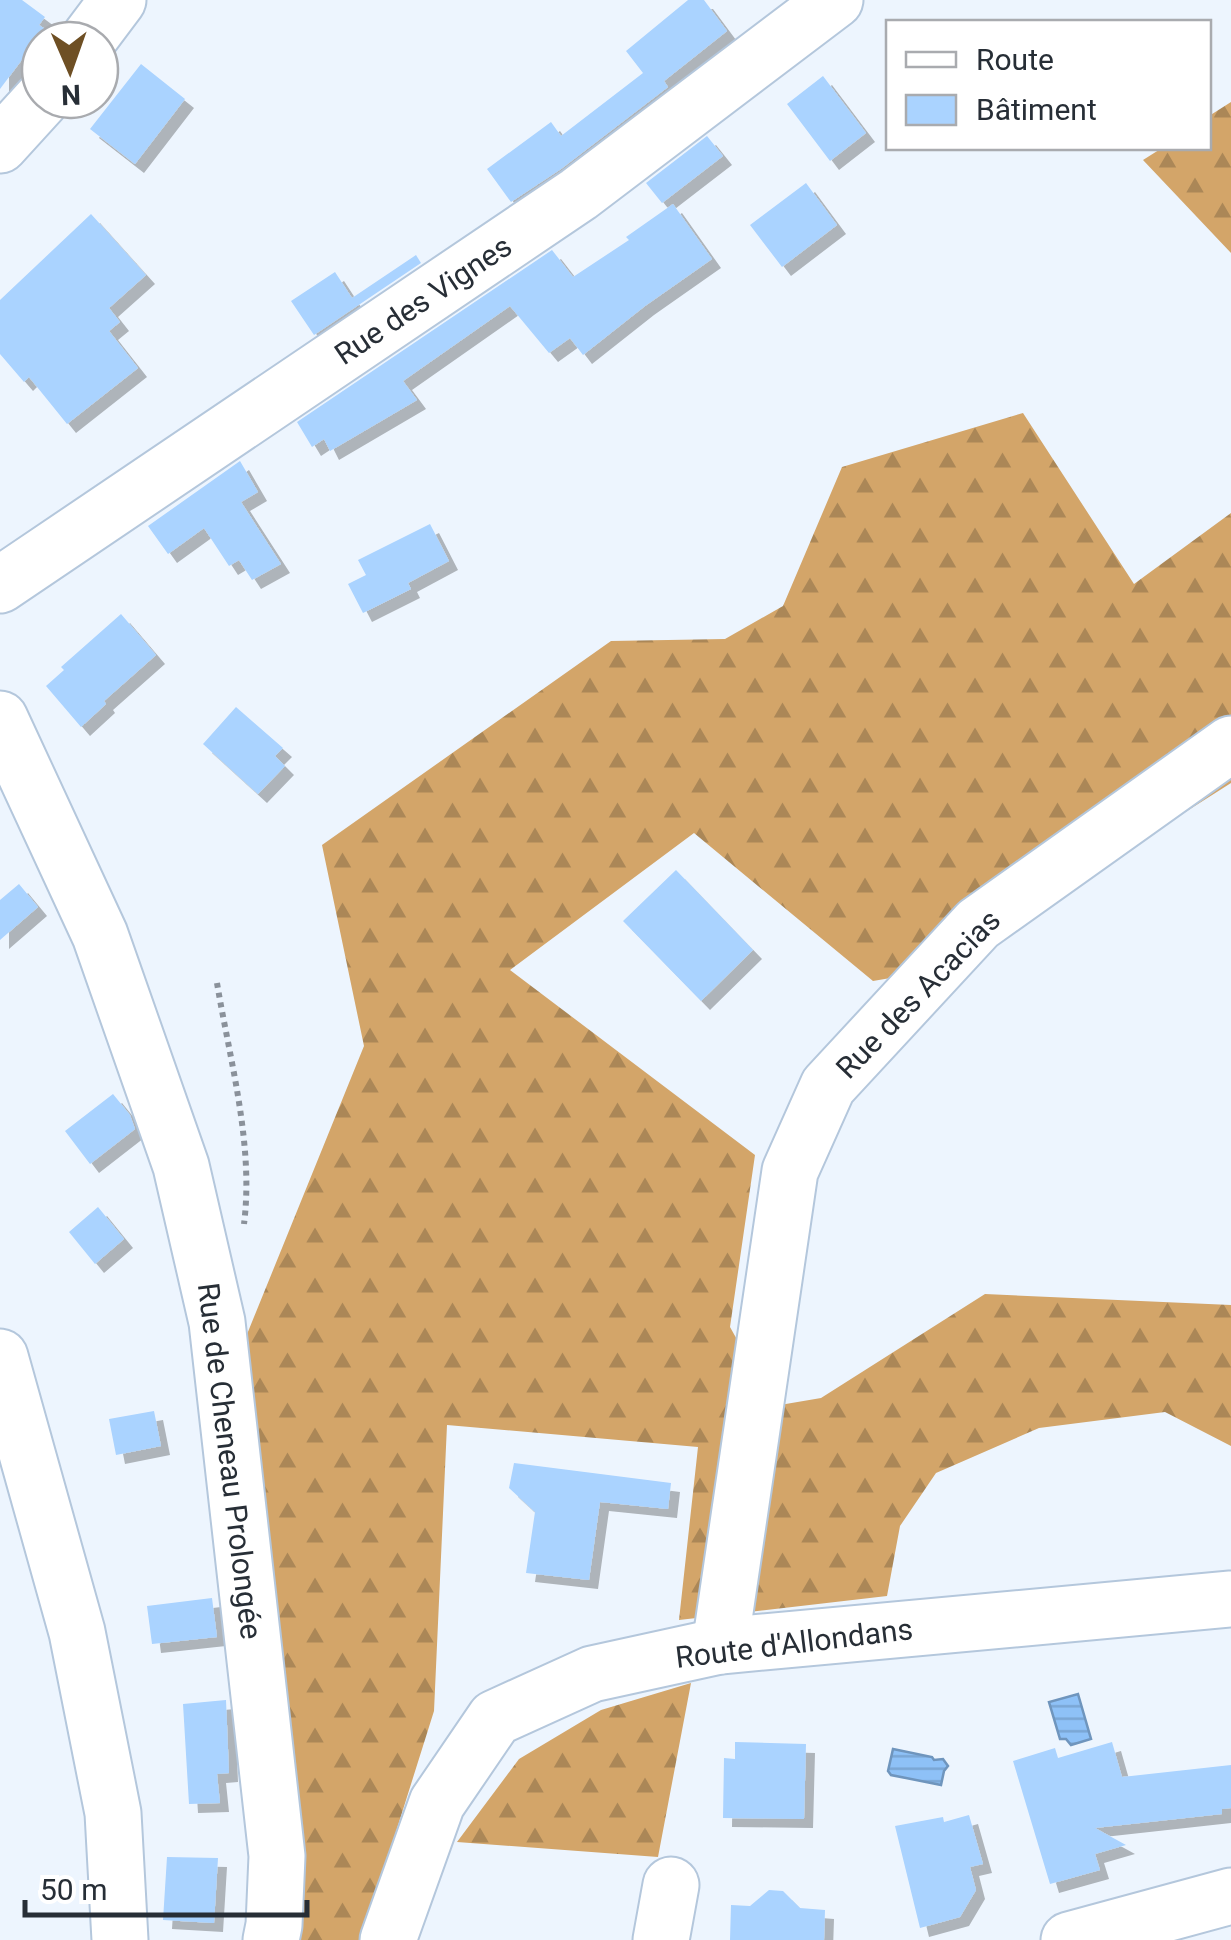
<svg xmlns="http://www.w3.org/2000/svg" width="1231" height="1940" viewBox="0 0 1231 1940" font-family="Roboto,sans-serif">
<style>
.forest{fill:url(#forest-firs)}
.water{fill:url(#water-rules);stroke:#6f95bd;stroke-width:2.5}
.building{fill:#aad3ff;filter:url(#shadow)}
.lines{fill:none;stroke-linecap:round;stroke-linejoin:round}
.minor-casing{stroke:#b4c7dc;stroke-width:59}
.major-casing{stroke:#b4c7dc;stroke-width:59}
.path{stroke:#8a919a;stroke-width:6;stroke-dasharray:5 5;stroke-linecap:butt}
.minor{stroke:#fff;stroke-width:55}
.major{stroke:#fff;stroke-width:55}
.labels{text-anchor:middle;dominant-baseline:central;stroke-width:10;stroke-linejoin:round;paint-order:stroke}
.street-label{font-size:30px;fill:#272e36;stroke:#fff}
</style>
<defs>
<pattern id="forest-firs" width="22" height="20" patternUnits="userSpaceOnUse" patternTransform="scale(2.5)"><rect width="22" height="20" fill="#d3a569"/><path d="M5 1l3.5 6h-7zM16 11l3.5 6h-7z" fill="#ab8757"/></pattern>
<pattern id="water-rules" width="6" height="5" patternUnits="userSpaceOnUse" patternTransform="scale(2.5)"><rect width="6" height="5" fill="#8ec1f7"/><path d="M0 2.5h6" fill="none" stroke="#7aa6d4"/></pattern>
<filter id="shadow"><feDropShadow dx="9" dy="9" stdDeviation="0" flood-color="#0004"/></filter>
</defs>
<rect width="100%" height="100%" fill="#edf5fe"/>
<path class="forest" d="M 1231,102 L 1231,253 L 1143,160 L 1162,148 L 1208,148 L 1209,116 Z
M 1023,413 L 1134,584 L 1231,513 L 1231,783 L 937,970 L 873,981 L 694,833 L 510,970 L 755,1155 L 730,1327 L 774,1406 L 821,1398 L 985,1294 L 1231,1305 L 1231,1446 L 1165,1412 L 1039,1428 L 936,1473 L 900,1526 L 887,1596 L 679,1620 L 698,1447 L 447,1425 L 434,1711 L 362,1940 L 291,1940 L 304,1870 L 239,1354 L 364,1046 L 322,845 L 611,641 L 725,639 L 783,606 L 842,467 Z
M 691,1683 L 658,1857 L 457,1842 L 519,1759 L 601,1710 Z"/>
<path class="water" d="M 1078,1694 L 1091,1739 L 1071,1745 L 1066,1739 L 1060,1739 L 1049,1702 Z
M 893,1749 L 932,1757 L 934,1760 L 943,1759 L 948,1766 L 944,1771 L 941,1785 L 891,1775 L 888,1771 Z"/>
<path class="building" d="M 0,0 L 22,0 L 45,17 L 39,25 L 45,29 L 0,89 Z
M 688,0 L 704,0 L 727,31 L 664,81 L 668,87 L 561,169 L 511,202 L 487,169 L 551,122 L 561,136 L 643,73 L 626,51 Z
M 141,64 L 185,99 L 135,164 L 90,129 Z
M 823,76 L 866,133 L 830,161 L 787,104 Z
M 707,136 L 723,156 L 662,203 L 646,183 Z
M 806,183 L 837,225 L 782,267 L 750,225 Z
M 673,204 L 712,259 L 645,306 L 583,355 L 570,338 L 549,353 L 510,306 L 403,381 L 417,400 L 330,451 L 324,439 L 312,447 L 297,422 L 552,250 L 573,277 L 629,240 L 626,237 Z
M 91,214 L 146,275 L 109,308 L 120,322 L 109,331 L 138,368 L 67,424 L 29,377 L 24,382 L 0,354 L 0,300 Z
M 416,255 L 421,263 L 314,335 L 291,301 L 335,272 L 352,298 Z
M 240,461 L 258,492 L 241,502 L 281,564 L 252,580 L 239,560 L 229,566 L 204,528 L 168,554 L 148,526 Z
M 430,524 L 449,561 L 408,583 L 411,589 L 363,613 L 348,584 L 366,575 L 358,560 Z
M 121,614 L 156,655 L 104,701 L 106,704 L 81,727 L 46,686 L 64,670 L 61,667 Z
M 236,707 L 283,748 L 275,756 L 285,766 L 258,794 L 203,744 Z
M 676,870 L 753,950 L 701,1001 L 623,921 Z
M 19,884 L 38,907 L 0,940 L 0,900 Z
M 113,1094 L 130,1115 L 135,1129 L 90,1164 L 65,1131 Z
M 98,1207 L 124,1239 L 95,1264 L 69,1232 Z
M 154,1411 L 161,1446 L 116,1455 L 109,1419 Z
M 514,1463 L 671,1483 L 668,1509 L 600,1502 L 589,1580 L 526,1573 L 535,1512 L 509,1488 Z
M 212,1598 L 217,1637 L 152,1644 L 147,1606 Z
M 226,1700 L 229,1773 L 217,1774 L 220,1803 L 189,1804 L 183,1704 Z
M 735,1742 L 806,1744 L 804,1819 L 723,1818 L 724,1758 L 735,1759 Z
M 1112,1742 L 1122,1777 L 1231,1765 L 1231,1808 L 1222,1809 L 1222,1814 L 1095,1828 L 1126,1845 L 1095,1854 L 1100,1870 L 1050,1884 L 1013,1761 L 1055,1748 L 1058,1758 Z
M 969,1815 L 983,1864 L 970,1867 L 976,1890 L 960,1917 L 920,1928 L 895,1826 L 943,1817 L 944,1822 Z
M 167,1857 L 218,1858 L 214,1923 L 163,1920 Z
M 769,1890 L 783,1891 L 800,1908 L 825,1910 L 824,1940 L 730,1940 L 731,1905 L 750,1906 Z"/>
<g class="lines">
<defs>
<path id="minor" d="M 88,40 L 118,0
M 0,145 L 41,100
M 0,585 L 579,194 L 835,0
M 0,719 L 100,935 L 181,1166 L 217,1322 L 277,1856 L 274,1925 L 271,1940
M 720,1646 L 790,1171 L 828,1086 L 978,924 L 1231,744
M 661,1940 L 671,1885
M 1069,1940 L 1231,1896"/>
<path id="major" d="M 0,1357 L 77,1632 L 113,1813 L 120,1940
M 388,1940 L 437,1803 L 495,1718 L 592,1674 L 720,1646 L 1231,1599"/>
</defs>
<use href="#minor" class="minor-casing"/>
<use href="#major" class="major-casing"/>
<path class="path" d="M 217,983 C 230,1061 254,1145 244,1224"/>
<use href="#minor" class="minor"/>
<use href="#major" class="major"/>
</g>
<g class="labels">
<g class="street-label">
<text transform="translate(423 300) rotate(-34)">Rue des Vignes</text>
<text transform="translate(918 994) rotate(-46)">Rue des Acacias</text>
<text transform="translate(230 1461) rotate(83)">Rue de Cheneau Prolongée</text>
<text transform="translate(794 1643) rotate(-7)">Route d'Allondans</text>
</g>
</g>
<rect x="886" y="20" width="325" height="130" fill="#ffffff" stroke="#a9abaf" stroke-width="2.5"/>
<rect x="906" y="52" width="50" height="15" fill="#ffffff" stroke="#a9abaf" stroke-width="2.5"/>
<text x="976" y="70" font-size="30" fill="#272e36">Route</text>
<rect x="906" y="95" width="50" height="30" fill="#aad3ff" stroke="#a9abaf" stroke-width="2.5"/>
<text x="976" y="120" font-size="30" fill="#272e36">Bâtiment</text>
<g transform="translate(70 70) rotate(178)"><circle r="48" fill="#ffffff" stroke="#a9abaf" stroke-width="2.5"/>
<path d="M0-8L18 38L0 25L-18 38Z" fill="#6e4f24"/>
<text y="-15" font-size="28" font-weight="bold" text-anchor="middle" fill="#272e36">N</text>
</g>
<path d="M25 1900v15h282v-15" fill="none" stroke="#272e36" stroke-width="5"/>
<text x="40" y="1900" font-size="30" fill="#272e36" stroke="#ffffff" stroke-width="8" paint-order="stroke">50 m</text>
</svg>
